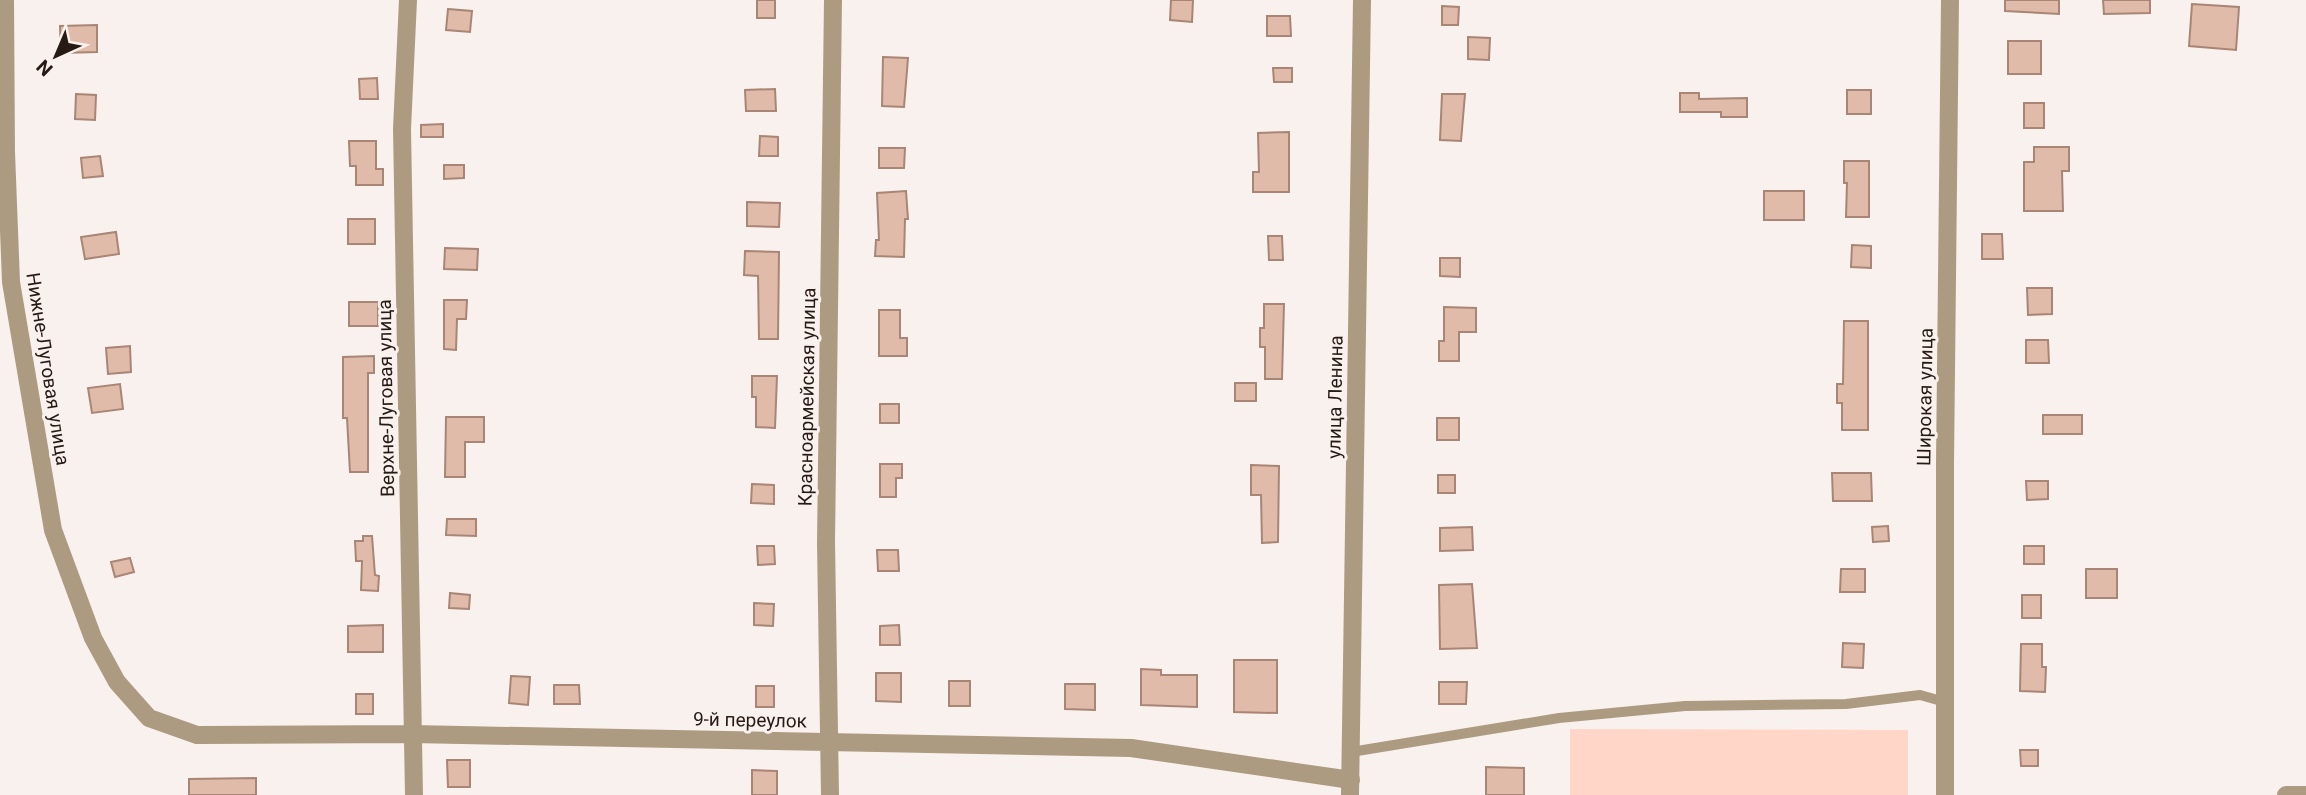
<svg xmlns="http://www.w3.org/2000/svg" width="2306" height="795" viewBox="0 0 2306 795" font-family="Roboto,sans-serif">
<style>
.green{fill:#ffd6c7}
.building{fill:#e0bba9;stroke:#a98575;stroke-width:2}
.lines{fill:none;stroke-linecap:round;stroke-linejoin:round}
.service{stroke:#ad9b81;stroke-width:10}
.minor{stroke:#ad9b81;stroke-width:18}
.tertiary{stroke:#ad9b81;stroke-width:18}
.labels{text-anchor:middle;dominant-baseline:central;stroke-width:6;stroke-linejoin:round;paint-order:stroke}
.street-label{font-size:19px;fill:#271914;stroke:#f9f1ee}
</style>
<rect width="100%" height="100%" fill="#f9f1ee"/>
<path class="green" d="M 1570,729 L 1908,730 L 1908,795 L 1570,795 Z"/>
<path class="building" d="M 757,0 L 775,0 L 775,18 L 757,18 Z
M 1171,0 L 1193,0 L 1192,22 L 1170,20 Z
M 2005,0 L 2059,0 L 2059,14 L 2005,11 Z
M 2103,0 L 2150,0 L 2150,13 L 2104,14 Z
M 2192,4 L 2239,7 L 2236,50 L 2189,46 Z
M 1442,6 L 1459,7 L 1458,25 L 1442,25 Z
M 448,9 L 472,11 L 470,32 L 446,30 Z
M 1267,16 L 1290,16 L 1291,36 L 1267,36 Z
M 97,25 L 97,52 L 61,53 L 60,26 Z
M 1468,37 L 1490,38 L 1489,60 L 1468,59 Z
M 2008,41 L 2041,41 L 2041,74 L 2008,74 Z
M 883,57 L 908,58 L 904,107 L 882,106 Z
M 1273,68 L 1292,68 L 1292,82 L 1274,82 Z
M 377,78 L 378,99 L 360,99 L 359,79 Z
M 775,89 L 776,111 L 746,111 L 745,90 Z
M 1847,90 L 1871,90 L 1871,114 L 1847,114 Z
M 1680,93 L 1699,93 L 1699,99 L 1747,98 L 1747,117 L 1721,117 L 1721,112 L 1680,112 Z
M 76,94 L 96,95 L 95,120 L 75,119 Z
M 1442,94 L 1465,94 L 1461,141 L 1440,140 Z
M 2024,103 L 2044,103 L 2044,128 L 2024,128 Z
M 443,124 L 443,137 L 421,137 L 421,125 Z
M 1289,132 L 1289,192 L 1253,192 L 1253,172 L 1259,172 L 1258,133 Z
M 760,136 L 778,137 L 778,156 L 759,156 Z
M 349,141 L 376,141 L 376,169 L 383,169 L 383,185 L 356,185 L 356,166 L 350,166 Z
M 2034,147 L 2069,147 L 2069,171 L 2062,171 L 2063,211 L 2024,211 L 2024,162 L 2034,162 Z
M 879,148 L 905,148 L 904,168 L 879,168 Z
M 100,156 L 103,176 L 83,178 L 81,158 Z
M 1844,161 L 1869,161 L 1869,217 L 1846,217 L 1847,183 L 1844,183 Z
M 444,165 L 464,165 L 464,178 L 444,179 Z
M 906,191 L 908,219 L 905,219 L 904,257 L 875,256 L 876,240 L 879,240 L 877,193 Z
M 1764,191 L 1804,191 L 1804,220 L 1764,220 Z
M 747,202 L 780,203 L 779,227 L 747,226 Z
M 348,219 L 375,219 L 375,244 L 348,244 Z
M 116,232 L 119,254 L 85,259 L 81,237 Z
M 1982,234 L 2002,234 L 2003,259 L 1982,259 Z
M 1268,236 L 1282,236 L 1283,260 L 1269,260 Z
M 1852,245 L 1871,246 L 1871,268 L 1851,267 Z
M 445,248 L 478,249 L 477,270 L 444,269 Z
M 745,251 L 779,252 L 778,339 L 759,339 L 758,276 L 744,275 Z
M 1440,258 L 1460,258 L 1460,277 L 1440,276 Z
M 2027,288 L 2052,288 L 2052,314 L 2028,315 Z
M 444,300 L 467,300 L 466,319 L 457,319 L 456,350 L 444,349 Z
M 349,302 L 378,302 L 378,326 L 349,326 Z
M 1264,304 L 1284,304 L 1282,379 L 1265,379 L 1265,347 L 1260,347 L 1260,328 L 1264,328 Z
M 1444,307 L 1476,308 L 1476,332 L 1459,332 L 1459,361 L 1439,361 L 1439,341 L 1444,341 Z
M 879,310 L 900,310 L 900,338 L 907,338 L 907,356 L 879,356 Z
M 1844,321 L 1868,321 L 1868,430 L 1842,430 L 1842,403 L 1837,403 L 1837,384 L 1843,384 Z
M 2026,340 L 2048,340 L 2049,363 L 2026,363 Z
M 130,346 L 131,372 L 108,374 L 106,348 Z
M 374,356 L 374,373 L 368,373 L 368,472 L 350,472 L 347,418 L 343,418 L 343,357 Z
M 752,376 L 777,376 L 775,428 L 756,427 L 756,397 L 752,397 Z
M 1235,383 L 1256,383 L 1256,401 L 1235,401 Z
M 120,384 L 123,409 L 92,413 L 88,388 Z
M 880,404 L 899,404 L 899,423 L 880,423 Z
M 2043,415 L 2082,415 L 2082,434 L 2043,434 Z
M 446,417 L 484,417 L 484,442 L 465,442 L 465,477 L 445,477 Z
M 1437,418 L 1459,418 L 1459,440 L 1437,440 Z
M 880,464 L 902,464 L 902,478 L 896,478 L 896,497 L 880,497 Z
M 1251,465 L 1279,466 L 1278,542 L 1262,543 L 1261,495 L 1251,495 Z
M 1832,473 L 1871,473 L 1872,501 L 1833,501 Z
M 1438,475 L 1455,475 L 1455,493 L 1438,493 Z
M 2026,481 L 2048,481 L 2048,499 L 2027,500 Z
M 752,484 L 774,485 L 774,504 L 751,503 Z
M 447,519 L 476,519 L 476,536 L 446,535 Z
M 1888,526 L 1889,541 L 1873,542 L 1872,527 Z
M 1472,527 L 1473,550 L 1440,551 L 1440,528 Z
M 363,536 L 372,536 L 375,575 L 379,576 L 378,591 L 361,590 L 362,561 L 356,561 L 355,541 L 363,541 Z
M 757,546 L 774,546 L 775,564 L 758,565 Z
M 2024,546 L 2044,546 L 2044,564 L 2024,564 Z
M 877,550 L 898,550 L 899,571 L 878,571 Z
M 130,558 L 134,572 L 115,577 L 111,562 Z
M 1841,569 L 1865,569 L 1865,592 L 1840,592 Z
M 2086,569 L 2117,569 L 2117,598 L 2086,598 Z
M 1472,584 L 1477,648 L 1440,649 L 1439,585 Z
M 450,593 L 470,595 L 469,609 L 449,608 Z
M 2022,595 L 2041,595 L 2041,618 L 2022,618 Z
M 754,603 L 774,604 L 773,626 L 754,625 Z
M 383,625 L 383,652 L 348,652 L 348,626 Z
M 899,625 L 900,645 L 880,645 L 880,626 Z
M 1843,643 L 1864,644 L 1863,668 L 1842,667 Z
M 2021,644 L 2042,644 L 2042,667 L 2046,667 L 2045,692 L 2020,691 Z
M 1234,660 L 1277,660 L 1277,713 L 1234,712 Z
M 1141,669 L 1161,670 L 1161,675 L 1197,675 L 1197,707 L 1141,705 Z
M 876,673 L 901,673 L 901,702 L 876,701 Z
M 511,676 L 530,677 L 528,705 L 509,703 Z
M 949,681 L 970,681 L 970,706 L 949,706 Z
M 1439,682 L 1467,682 L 1466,704 L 1439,704 Z
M 1065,684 L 1095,684 L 1095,710 L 1065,709 Z
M 554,685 L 579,685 L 580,704 L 554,704 Z
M 756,686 L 774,686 L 774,707 L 756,707 Z
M 356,694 L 373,694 L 373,714 L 356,714 Z
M 2020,750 L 2038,750 L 2038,766 L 2021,766 Z
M 447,760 L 470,760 L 470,787 L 448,787 Z
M 1486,767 L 1524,768 L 1524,795 L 1486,795 Z
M 752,770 L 777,771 L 777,795 L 752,795 Z
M 256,778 L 256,795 L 189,795 L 189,779 Z"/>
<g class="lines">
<path class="service" d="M 1351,752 L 1559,718 L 1685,706 L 1846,704 L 1920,695 L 1945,702"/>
<path class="minor" d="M 5,0 L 6,152 L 11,282 L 53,530 L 93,638 L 117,682 L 149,718 L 197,735 L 412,734 L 1131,748 L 1351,780
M 408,0 L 402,129 L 414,795
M 830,795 L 826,542 L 833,0
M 1945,795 L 1945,462 L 1950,0
M 2286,795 L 2306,795"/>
<path class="tertiary" d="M 1350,795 L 1362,0"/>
</g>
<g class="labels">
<g class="street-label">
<text transform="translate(48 369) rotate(81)">Нижне-Луговая улица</text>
<text transform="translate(807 397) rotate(-89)">Красноармейская улица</text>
<text transform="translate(1335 397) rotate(-89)">улица Ленина</text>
<text transform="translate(1925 397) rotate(-89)">Широкая улица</text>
<text transform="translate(386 398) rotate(-91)">Верхне-Луговая улица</text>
<text transform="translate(750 720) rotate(1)">9-й переулок</text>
</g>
</g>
<g transform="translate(56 56) rotate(224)" stroke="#f9f1ee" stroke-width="5" paint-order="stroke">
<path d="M0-5L12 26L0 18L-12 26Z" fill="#271914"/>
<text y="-10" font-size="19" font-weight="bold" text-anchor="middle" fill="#271914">N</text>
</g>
</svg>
